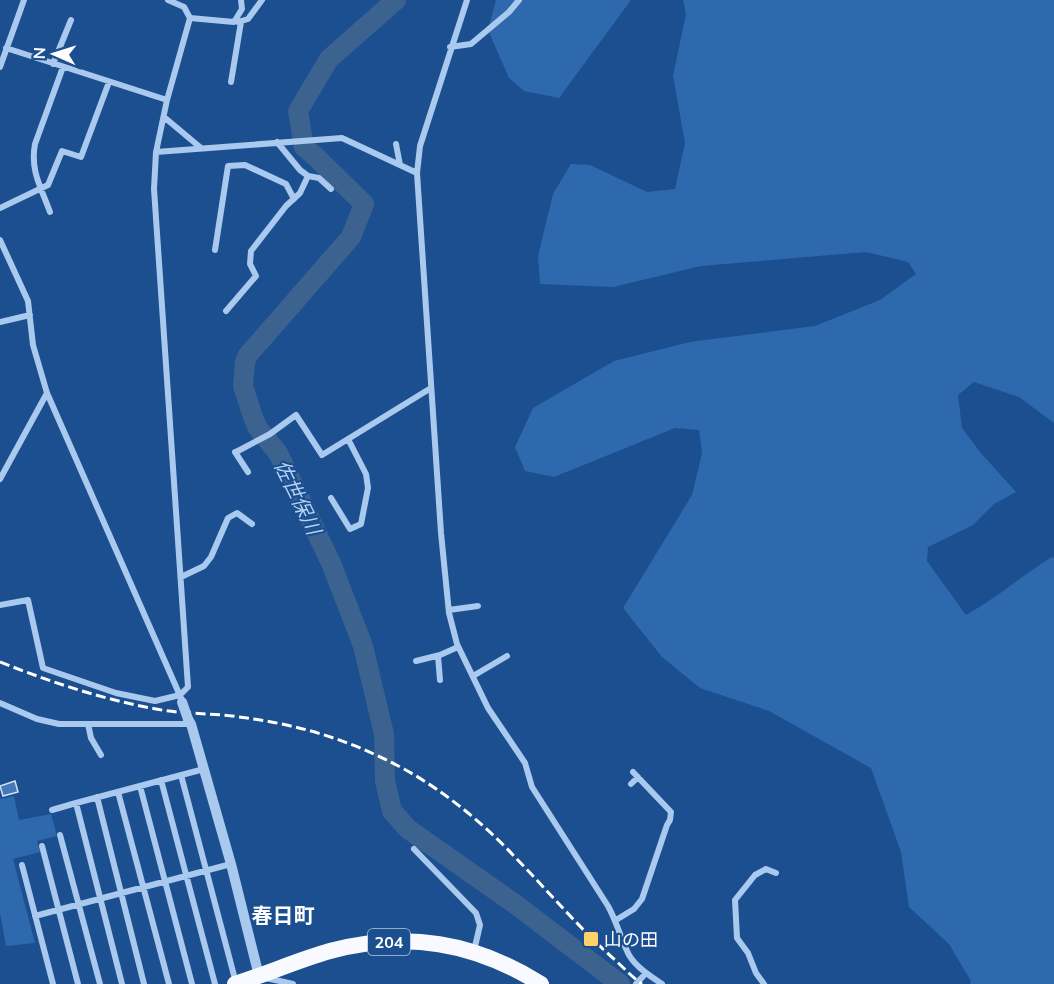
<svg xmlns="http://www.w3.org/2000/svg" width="1054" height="984" viewBox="0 0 1054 984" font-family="Mulish,'Noto Sans JP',sans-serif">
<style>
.green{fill:#2e69ad}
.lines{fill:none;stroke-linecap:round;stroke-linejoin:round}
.river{stroke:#3c6290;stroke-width:20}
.building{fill:#4478b7;stroke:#cfe3fa;stroke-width:1.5}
.minor{stroke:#a9c9ee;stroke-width:6}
.tertiary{stroke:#a9c9ee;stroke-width:10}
.trunk{stroke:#f8faff;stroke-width:16}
.rail{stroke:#fff;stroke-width:3;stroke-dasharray:10 4.5;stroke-linecap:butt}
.tertiary-bridge{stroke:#a9c9ee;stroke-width:10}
.poi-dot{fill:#ffd166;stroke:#1b4f8f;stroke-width:2}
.labels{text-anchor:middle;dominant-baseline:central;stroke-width:4.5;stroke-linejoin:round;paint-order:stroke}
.shield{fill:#1b4f8f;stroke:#bbcadd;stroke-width:1.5}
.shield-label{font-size:16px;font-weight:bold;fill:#fff}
.poi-label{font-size:18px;fill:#fff;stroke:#1b4f8f;text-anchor:start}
.water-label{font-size:20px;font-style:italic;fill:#b5d3f5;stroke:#1b4f8f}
.quarter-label{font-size:21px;font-weight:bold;fill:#fff;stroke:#1b4f8f}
</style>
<rect width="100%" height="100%" fill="#1b4f8f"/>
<path class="green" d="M 496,0 L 631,0 L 559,98 L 524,91 L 509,78 L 488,30 Z
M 683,0 L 1054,0 L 1054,423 L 1019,397 L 974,382 L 958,395 L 962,428 L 980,452 L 1016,492 L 994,504 L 973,525 L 928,547 L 927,561 L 966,615 C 996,598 1023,575 1052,557 L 1054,558 L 1054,984 L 970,984 L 971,981 L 949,944 L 909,907 L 901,852 L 871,768 L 769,711 L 700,688 L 662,657 L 623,608 L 692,495 L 702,453 L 699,430 L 675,428 L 554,477 L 525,471 L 515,447 L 533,408 L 614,361 L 690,342 L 815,326 L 880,300 L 916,274 L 908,262 L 866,252 L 701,266 L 613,287 L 540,284 L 538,256 L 553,194 L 571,164 L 590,165 L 647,192 L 675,189 L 685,143 L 673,76 L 686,14 Z
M 14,796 L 19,820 L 51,814 L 57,836 L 37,841 L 40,852 L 13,859 L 35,943 L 6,946 L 0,913 L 0,799 Z"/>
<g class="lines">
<path class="river" d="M 396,0 L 329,59 L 298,111 L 304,147 L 316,157 L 364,204 L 351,237 L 248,355 L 245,362 L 243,386 L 252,414 L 257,427 L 278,453 L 331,563 L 363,646 L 384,734 L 385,781 L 392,811 L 408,829 L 515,904 L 620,984"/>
</g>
<path class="building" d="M 15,781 L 18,792 L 3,796 L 0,786 Z"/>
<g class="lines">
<path class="minor" d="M 467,0 L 420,146 L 417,173 L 441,533 L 449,613 L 457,644 L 488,708 L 525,763 L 532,787 L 608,906 C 617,922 621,940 629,955 C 636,967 650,976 662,984
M 190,18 L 234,22 L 242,9 L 241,0
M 238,22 L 248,19 L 262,0
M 450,47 L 471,44 L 509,12 L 519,0
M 6,48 L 167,100
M 53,64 L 71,20
M 0,67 L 24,0
M 231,82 L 241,22
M 164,117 L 201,148
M 396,144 L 400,165
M 156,152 L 167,100 L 190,18 L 184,7 L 168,0
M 308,176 L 319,178 L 331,189
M 0,208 L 48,185 L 62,151 L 81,157 L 109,82
M 50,212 C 41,187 30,171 35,144 L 63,67
M 0,240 L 28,301 L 33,345 L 47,393 L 181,698
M 215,250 L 228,166 L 245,165 L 286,184 L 294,199
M 226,311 L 256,276 L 250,264 L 251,251 L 286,206 L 300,193 L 308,176 L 300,170 L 277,142
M 0,322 L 30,315
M 235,452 L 248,472
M 236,452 L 270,434 L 296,415 L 322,455 L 431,388
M 0,479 L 47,393
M 331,498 L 350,529 L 361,524 L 368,488 L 366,474 L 348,439
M 181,577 L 204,566 L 211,557 L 228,518 L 237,513 L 252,524
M 0,605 L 28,600 L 43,668 L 116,693 L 155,701 L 180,695 L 188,687 L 154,189 L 156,152 L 342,138 L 417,173
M 449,610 L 478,606
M 438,656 L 440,680
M 416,661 L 440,655 L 458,647
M 473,676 L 507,656
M 0,703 L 37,719 L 59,724 L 191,724
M 88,724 L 91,738 L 101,755
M 181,775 L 236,983
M 161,780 L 215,984
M 631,784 L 638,777
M 140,786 L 192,984
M 118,792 L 169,984
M 97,797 L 144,984
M 52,810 L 76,803
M 60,835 L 100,984
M 42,846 L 78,984
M 414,849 L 476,913 L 480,925 L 474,951
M 22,865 L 53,984
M 35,916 L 231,864
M 616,920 L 634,909 L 642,899 L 667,825 L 670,820 L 671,812 L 633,772
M 266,978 L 293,984
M 122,984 L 76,803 L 204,769
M 636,984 L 646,973
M 764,984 L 756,973 L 748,953 L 737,938 L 735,900 L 755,875 L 766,869 L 776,873"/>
<path class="tertiary" d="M 188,719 L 191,724 L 231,864 L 259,976"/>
<path class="trunk" d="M 235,984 C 267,974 298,960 330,951 C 407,931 474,942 541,984"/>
<path class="rail" d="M 0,662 C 51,682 101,699 156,709 C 181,714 207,713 232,716 C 297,724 346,738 404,769 C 444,791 483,823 514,856 C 548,891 579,928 615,960 C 624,968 632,977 642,984"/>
<path class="tertiary-bridge" d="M 182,702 L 188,719"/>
</g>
<rect class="poi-dot" x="583" y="931" width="16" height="16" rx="3"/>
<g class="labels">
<rect class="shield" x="368" y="929" width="42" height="26" rx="4.5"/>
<g class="shield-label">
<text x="389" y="942">204</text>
</g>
<g class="poi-label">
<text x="604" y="939">山の田</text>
</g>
<g class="water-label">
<text transform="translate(298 497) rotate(64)">佐世保川</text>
</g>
<g class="quarter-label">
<text x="283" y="915">春日町</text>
</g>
</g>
<g transform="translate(54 54) rotate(273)" stroke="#1b4f8f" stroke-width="4.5" paint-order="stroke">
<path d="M0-4.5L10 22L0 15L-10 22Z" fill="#ffffff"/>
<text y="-9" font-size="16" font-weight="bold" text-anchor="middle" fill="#ffffff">N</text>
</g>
</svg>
